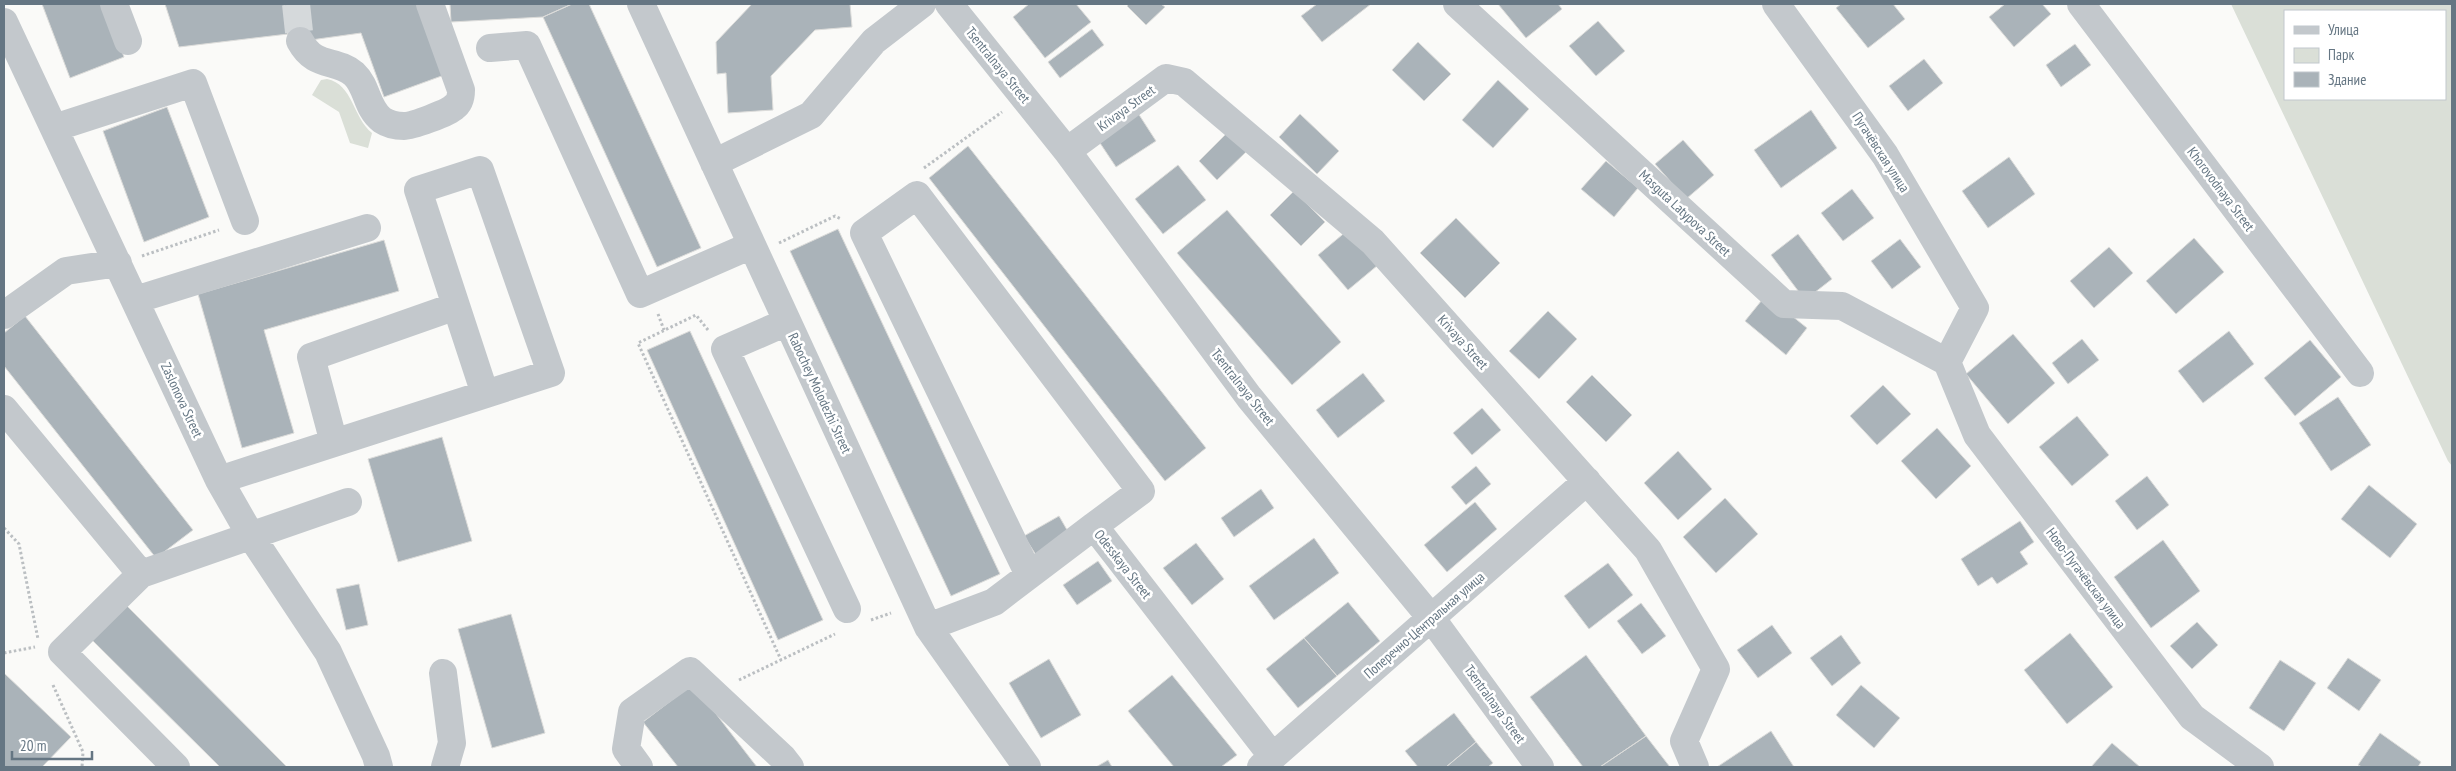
<svg xmlns="http://www.w3.org/2000/svg" width="2456" height="771" viewBox="0 0 2456 771" font-family="'PT Sans Narrow',sans-serif">
<style>
.green{fill:#dadfd7;fill-rule:evenodd}
.building{fill:#aab3b9;stroke:#dcdcda}
.lines{fill:none;stroke-linecap:round;stroke-linejoin:round}
.minor-tunnel{stroke:#d5d9db;stroke-width:28;stroke-dasharray:28 14;stroke-linecap:butt}
.path{stroke:#bbbfc2;stroke-width:3;stroke-dasharray:2.5 2.5;stroke-linecap:butt}
.minor{stroke:#c3c8cc;stroke-width:28}
.labels{text-anchor:middle;dominant-baseline:central;stroke-width:5;stroke-linejoin:round;paint-order:stroke}
.street-label{font-size:14px;fill:#657683;stroke:#fff}
</style>
<rect width="100%" height="100%" fill="#fafaf8"/>
<path class="green" d="M 2231,4 L 2452,4 L 2452,466 L 2448,461 ZM 2285,11 L 2445,11 L 2445,99 L 2285,99 Z
M 327,79 C 353,84 353,118 372,133 L 368,148 L 350,143 L 339,112 L 312,95 L 321,80 Z"/>
<path class="building" d="M 42,4 L 104,4 L 124,57 L 70,78 Z
M 165,4 L 284,4 L 288,34 L 179,47 Z
M 284,4 L 422,4 L 447,74 L 384,97 L 361,33 L 289,43 Z
M 450,4 L 572,4 L 543,17 L 451,22 Z
M 572,4 L 589,4 L 701,248 L 657,267 L 543,17 Z
M 752,4 L 850,4 L 852,27 L 815,30 L 771,76 L 773,110 L 728,113 L 726,73 L 717,74 L 716,42 Z
M 1029,4 L 1076,4 L 1091,22 L 1045,58 L 1013,17 Z
M 1129,4 L 1161,4 L 1165,7 L 1146,25 L 1127,6 Z
M 1317,4 L 1371,4 L 1322,42 L 1301,16 Z
M 1498,4 L 1558,4 L 1562,9 L 1526,38 Z
M 1841,4 L 1893,4 L 1905,19 L 1868,48 L 1836,8 Z
M 2005,4 L 2042,4 L 2051,14 L 2014,47 L 1989,17 Z
M 1598,21 L 1625,51 L 1596,76 L 1569,46 Z
M 1092,29 L 1104,45 L 1060,78 L 1048,62 Z
M 1418,42 L 1451,74 L 1424,101 L 1392,70 Z
M 2075,44 L 2091,65 L 2061,87 L 2046,65 Z
M 1924,59 L 1943,83 L 1908,111 L 1889,86 Z
M 1498,80 L 1529,109 L 1493,148 L 1462,120 Z
M 167,107 L 209,217 L 144,242 L 103,131 Z
M 1136,110 L 1156,141 L 1116,167 L 1096,137 Z
M 1811,110 L 1837,148 L 1781,188 L 1754,150 Z
M 1300,114 L 1339,151 L 1317,174 L 1279,137 Z
M 1227,133 L 1246,152 L 1217,180 L 1199,161 Z
M 1683,140 L 1714,175 L 1686,199 L 1655,164 Z
M 968,146 L 1206,448 L 1165,481 L 929,178 Z
M 2009,157 L 2035,194 L 1988,228 L 1962,191 Z
M 1606,161 L 1638,188 L 1614,217 L 1581,189 Z
M 1178,165 L 1206,200 L 1163,234 L 1135,199 Z
M 1852,189 L 1874,218 L 1843,241 L 1821,213 Z
M 1294,191 L 1325,222 L 1301,246 L 1270,215 Z
M 1227,210 L 1341,342 L 1292,385 L 1177,253 Z
M 1456,218 L 1500,263 L 1465,298 L 1420,253 Z
M 838,229 L 1000,574 L 951,596 L 790,251 Z
M 1348,230 L 1378,265 L 1348,290 L 1318,255 Z
M 1798,234 L 1832,279 L 1805,300 L 1771,255 Z
M 2194,238 L 2224,272 L 2176,314 L 2146,281 Z
M 1900,239 L 1921,267 L 1892,289 L 1871,261 Z
M 384,240 L 399,291 L 264,330 L 294,433 L 242,448 L 198,294 Z
M 2109,247 L 2133,273 L 2094,308 L 2070,281 Z
M 1766,295 L 1807,328 L 1786,355 L 1745,321 Z
M 1548,311 L 1577,339 L 1539,379 L 1509,351 Z
M 25,316 L 193,530 L 156,558 L 4,366 L 4,333 Z
M 690,331 L 823,620 L 778,640 L 647,350 Z
M 2229,331 L 2254,364 L 2203,403 L 2178,371 Z
M 2013,334 L 2055,383 L 2008,424 L 1966,374 Z
M 2082,339 L 2099,360 L 2068,384 L 2052,363 Z
M 2310,340 L 2341,377 L 2295,416 L 2264,378 Z
M 1363,373 L 1385,401 L 1338,438 L 1316,410 Z
M 1592,375 L 1632,415 L 1606,442 L 1566,402 Z
M 1883,385 L 1911,414 L 1877,445 L 1850,416 Z
M 2338,397 L 2371,445 L 2331,471 L 2299,423 Z
M 1482,408 L 1501,430 L 1472,455 L 1453,433 Z
M 2077,416 L 2109,455 L 2072,486 L 2039,447 Z
M 1937,428 L 1971,466 L 1936,499 L 1901,461 Z
M 442,437 L 472,541 L 398,562 L 368,459 Z
M 1678,451 L 1712,489 L 1678,520 L 1644,483 Z
M 1476,466 L 1491,484 L 1466,505 L 1451,487 Z
M 2147,476 L 2169,505 L 2137,530 L 2115,501 Z
M 2369,485 L 2417,524 L 2390,558 L 2341,519 Z
M 1261,489 L 1274,508 L 1234,537 L 1221,518 Z
M 1725,498 L 1758,534 L 1716,573 L 1683,537 Z
M 1475,502 L 1497,529 L 1447,572 L 1424,545 Z
M 1059,516 L 1070,535 L 1036,555 L 1024,536 Z
M 2020,521 L 2034,542 L 2020,552 L 2028,564 L 1997,584 L 1992,577 L 1978,586 L 1961,559 Z
M 1314,538 L 1339,573 L 1274,620 L 1249,586 Z
M 2163,540 L 2200,591 L 2151,628 L 2114,577 Z
M 1196,543 L 1224,579 L 1192,605 L 1163,568 Z
M 1098,561 L 1112,581 L 1077,605 L 1063,585 Z
M 1608,563 L 1633,595 L 1589,629 L 1564,596 Z
M 359,584 L 368,625 L 346,630 L 336,589 Z
M 1348,602 L 1380,641 L 1337,676 L 1304,638 Z
M 1641,603 L 1666,636 L 1642,654 L 1617,621 Z
M 126,605 L 287,767 L 220,767 L 92,640 Z
M 511,614 L 545,733 L 492,748 L 458,629 Z
M 2197,622 L 2218,645 L 2192,669 L 2170,646 Z
M 1772,625 L 1792,653 L 1758,678 L 1737,650 Z
M 2070,633 L 2113,687 L 2067,724 L 2024,670 Z
M 1841,635 L 1861,663 L 1832,686 L 1810,658 Z
M 1304,638 L 1337,676 L 1298,708 L 1266,669 Z
M 1586,655 L 1646,736 L 1600,767 L 1583,767 L 1530,697 Z
M 2348,658 L 2381,680 L 2359,711 L 2327,688 Z
M 1049,659 L 1081,715 L 1041,738 L 1009,683 Z
M 2280,660 L 2316,683 L 2284,731 L 2249,708 Z
M 4,673 L 71,737 L 42,767 L 4,767 Z
M 1172,675 L 1237,755 L 1221,767 L 1174,767 L 1128,711 Z
M 693,684 L 757,767 L 678,767 L 643,722 Z
M 1861,685 L 1900,718 L 1874,748 L 1836,715 Z
M 1454,713 L 1476,742 L 1446,767 L 1418,767 L 1405,751 Z
M 1771,731 L 1794,767 L 1717,767 Z
M 2380,733 L 2421,762 L 2418,767 L 2362,767 L 2358,765 Z
M 1646,736 L 1670,767 L 1600,767 Z
M 1476,742 L 1493,763 L 1488,767 L 1446,767 Z
M 2112,743 L 2140,767 L 2091,767 Z
M 1108,760 L 1112,767 L 1096,767 Z"/>
<g class="lines">
<path class="minor-tunnel" d="M 296,4 L 300,41"/>
<path class="path" d="M 924,168 L 1002,112
M 779,243 L 835,216 L 841,219
M 142,256 L 219,230
M 658,314 L 664,330
M 708,330 L 696,315 L 638,343 L 781,660
M 4,528 L 19,544 L 38,639
M 871,620 L 891,613
M 4,653 L 35,647
M 739,680 L 835,634
M 53,685 L 83,752 L 82,767"/>
<path class="minor" d="M 114,4 L 128,41
M 641,4 L 928,627 L 1027,767
M 949,4 L 1067,151 L 1249,397 L 1432,619 L 1540,767
M 1457,4 L 1784,304 L 1842,306 L 1947,362
M 1776,4 L 1885,155 L 1975,308 L 1947,362
M 2081,4 L 2360,373
M 4,22 L 219,480 L 251,536 L 328,652 L 376,756 L 379,767
M 300,41 C 315,69 335,58 354,74 C 368,87 366,108 382,120 C 388,124 396,126 404,126 C 412,126 448,113 454,107 C 460,103 461,97 461,90 L 430,4
M 490,48 L 527,45 L 640,294 L 752,245
M 54,128 L 193,83 L 245,221
M 1067,151 L 1166,78 L 1184,82 L 1373,242 L 1648,550 L 1716,669 L 1684,741 L 1695,767
M 714,163 L 811,115 L 874,41 L 922,4
M 135,300 L 367,228
M 4,315 L 66,271 L 118,263
M 787,322 L 725,349 L 847,609
M 1947,362 L 1977,435 L 2192,717 L 2260,767
M 4,409 L 141,574
M 334,443 L 311,357 L 456,306
M 219,480 L 551,373 L 480,170 L 418,190 L 485,394
M 1029,575 L 864,233 L 917,195 L 1141,491 L 1094,526
M 928,627 L 994,602 L 1094,526 L 1273,757
M 443,673 L 452,743 L 445,767
M 176,767 L 62,652 L 141,574 L 348,502
M 639,767 L 626,749 L 632,712 L 690,671 L 783,758 L 790,767
M 1261,767 L 1587,481"/>
</g>
<g class="labels">
<g class="street-label">
<text transform="translate(998 65) rotate(51)">Tsentralnaya Street</text>
<text transform="translate(1126 108) rotate(-36)">Krivaya Street</text>
<text transform="translate(1881 152) rotate(57)">Пугачёвская улица</text>
<text transform="translate(2221 189) rotate(53)">Khorovodnaya Street</text>
<text transform="translate(1685 213) rotate(43)">Masguta Latypova Street</text>
<text transform="translate(1463 342) rotate(48)">Krivaya Street</text>
<text transform="translate(1243 387) rotate(52)">Tsentralnaya Street</text>
<text transform="translate(820 393) rotate(65)">Rabochey Molodezhi Street</text>
<text transform="translate(182 400) rotate(65)">Zaslonova Street</text>
<text transform="translate(1123 564) rotate(52)">Odesskaya Street</text>
<text transform="translate(2086 578) rotate(53)">Ново-Пугачёвская улица</text>
<text transform="translate(1424 625) rotate(-41)">Поперечно-Центральная улица</text>
<text transform="translate(1495 704) rotate(54)">Tsentralnaya Street</text>
</g>
</g>
<rect width="2456" height="771" fill="none" stroke="#657683" stroke-width="10"/>
<rect x="2284" y="10" width="162" height="90" fill="#ffffff" stroke="#c1c8cd"/>
<rect x="2294" y="26" width="25" height="8" fill="#c3c8cc" stroke="#c1c8cd"/>
<text x="2328" y="35" font-size="15" fill="#657683">Улица</text>
<rect x="2294" y="48" width="25" height="15" fill="#dadfd7" stroke="#c1c8cd"/>
<text x="2328" y="60" font-size="15" fill="#657683">Парк</text>
<rect x="2294" y="72" width="25" height="15" fill="#aab3b9" stroke="#c1c8cd"/>
<text x="2328" y="85" font-size="15" fill="#657683">Здание</text>
<path d="M12 751v8h80v-8" fill="none" stroke="#657683" stroke-width="2.5"/>
<text x="20" y="751" font-size="15" fill="#657683" stroke="#ffffff" stroke-width="4" paint-order="stroke">20 m</text>
</svg>
